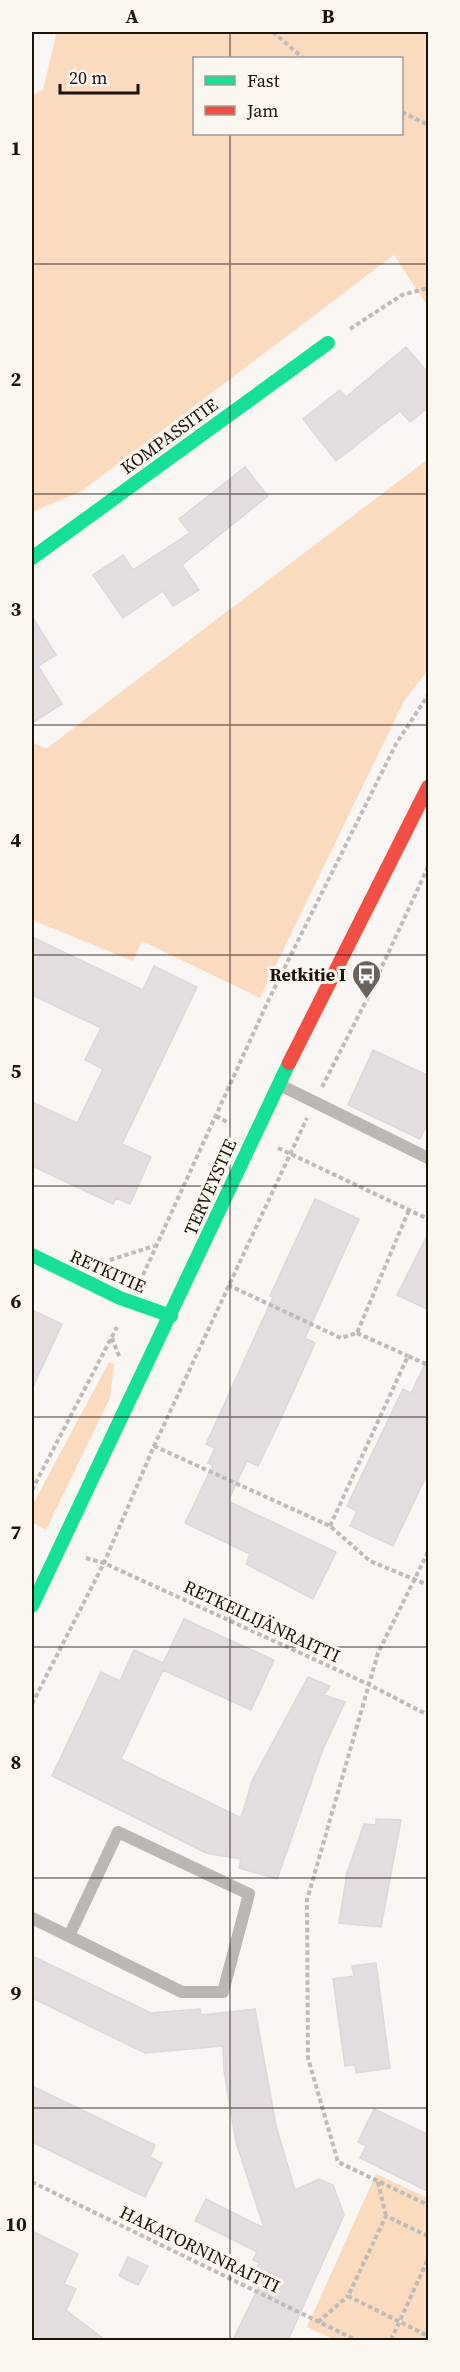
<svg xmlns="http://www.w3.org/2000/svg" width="460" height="2372" viewBox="0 0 460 2372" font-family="'Source Serif 4',serif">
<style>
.green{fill:#fbdabe;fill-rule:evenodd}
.building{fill:#e4dddf;stroke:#ded7da;stroke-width:1.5}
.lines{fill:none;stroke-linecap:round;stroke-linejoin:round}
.path{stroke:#bdbab7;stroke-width:4;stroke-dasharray:4.5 3;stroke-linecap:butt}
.lane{stroke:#bbb7b3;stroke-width:12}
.fast{stroke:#16e098;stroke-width:14}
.jam{stroke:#f24e42;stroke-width:14}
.grid{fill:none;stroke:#1c130b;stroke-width:1.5;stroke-opacity:0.55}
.labels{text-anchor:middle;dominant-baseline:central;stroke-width:6;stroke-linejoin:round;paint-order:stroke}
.street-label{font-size:18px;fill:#1c130b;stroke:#fcf6f1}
.poi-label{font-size:18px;font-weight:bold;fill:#1c130b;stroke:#fcf6f1;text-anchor:end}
.neatline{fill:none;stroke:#1c130b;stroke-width:2}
.grid-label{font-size:20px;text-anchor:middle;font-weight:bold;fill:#1c130b}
</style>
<rect width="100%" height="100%" fill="#f9f6f4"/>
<path class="green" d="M 54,32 L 428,32 L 428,307 L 394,255 L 82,491 L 32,512 L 32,95 L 43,90 L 56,35 ZM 195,58 L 402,58 L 402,134 L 195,134 Z
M 428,459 L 428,670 L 404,701 L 260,998 L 142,941 L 133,961 L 32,920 L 32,742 L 46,749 Z
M 109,1362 L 114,1364 L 110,1398 L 46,1530 L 32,1522 L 32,1506 Z
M 376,2174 L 428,2198 L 428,2340 L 335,2340 L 307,2327 Z"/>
<path class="building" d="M 406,347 L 429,374 L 429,407 L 410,422 L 400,411 L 336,461 L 303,419 L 340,390 L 346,397 Z
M 245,467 L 268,496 L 182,565 L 199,590 L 173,606 L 163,591 L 123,618 L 93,575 L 123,555 L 133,570 L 190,533 L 179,519 Z
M 32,616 L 56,655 L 38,666 L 62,704 L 32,723 Z
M 32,937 L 143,990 L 154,966 L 197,987 L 122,1144 L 151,1157 L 130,1204 L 116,1198 L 113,1204 L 32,1166 L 32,1102 L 77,1123 L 103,1069 L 85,1060 L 101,1028 L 32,995 Z
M 373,1050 L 429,1076 L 429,1120 L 420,1139 L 348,1105 Z
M 315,1199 L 359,1219 L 305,1338 L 315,1343 L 279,1423 L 258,1466 L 247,1461 L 228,1501 L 336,1552 L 313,1599 L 246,1564 L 250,1554 L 185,1523 L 213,1465 L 208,1463 L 215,1448 L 206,1444 L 273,1297 L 270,1296 Z
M 429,1232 L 429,1310 L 397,1295 Z
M 32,1310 L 62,1324 L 32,1389 Z
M 429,1356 L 429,1470 L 393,1546 L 350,1526 L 357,1511 L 347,1506 L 403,1389 L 411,1393 Z
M 184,1619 L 274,1660 L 251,1710 L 163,1670 L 121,1759 L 241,1818 L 252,1781 L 308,1677 L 330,1686 L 324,1695 L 345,1702 L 323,1749 L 277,1879 L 239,1868 L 241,1859 L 206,1853 L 52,1776 L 101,1672 L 120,1681 L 134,1650 L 163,1663 Z
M 376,1819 L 401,1820 L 381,1927 L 339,1923 L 347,1873 L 364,1824 L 376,1825 Z
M 32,1956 L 151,2013 L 200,2009 L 201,2015 L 255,2009 L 276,2126 L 295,2190 L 319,2179 L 333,2185 L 344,2215 L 288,2340 L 233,2340 L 260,2284 L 251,2280 L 259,2263 L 253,2260 L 257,2252 L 195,2221 L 206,2199 L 264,2228 L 236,2142 L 224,2071 L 223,2046 L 145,2053 L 32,1998 Z
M 376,1963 L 390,2068 L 356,2073 L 355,2065 L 345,2066 L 333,1979 L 354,1976 L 352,1966 Z
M 32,2086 L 155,2145 L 150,2157 L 162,2163 L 145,2197 L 32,2142 Z
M 374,2109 L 429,2135 L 429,2192 L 360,2158 L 366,2146 L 358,2142 Z
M 32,2231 L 78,2254 L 64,2284 L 76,2289 L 66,2310 L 105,2340 L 32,2340 Z
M 128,2257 L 148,2266 L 138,2285 L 119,2276 Z"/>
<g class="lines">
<path class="path" d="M 273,32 L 303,58
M 402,112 L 428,125
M 350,329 L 402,295 L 428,288
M 322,1087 L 367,999 L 428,867
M 216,1116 L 229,1123
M 278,1148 L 428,1219
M 110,1260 L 154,1246
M 143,1275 L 269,999 L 396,744 L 428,695
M 228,1285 L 341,1338 L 357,1333 L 409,1210
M 357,1333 L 408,1356
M 112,1338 L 119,1356
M 154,1446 L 330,1526 L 370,1561 L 428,1585
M 32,1490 L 117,1327
M 330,1526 L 408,1356 L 428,1365
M 428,1552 L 378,1653 L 307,1900 L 308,2058 L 338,2162 L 428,2205
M 86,1558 L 104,1563 L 370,1685 L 428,1715
M 32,1704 L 104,1563 L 154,1446 L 307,1118
M 32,2182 L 356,2340
M 378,2182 L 386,2216
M 428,2236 L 386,2216 L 348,2296 L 428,2336
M 318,2322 L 348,2296
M 391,2340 L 428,2259"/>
<path class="lane" d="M 280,1085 L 428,1158
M 32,1918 L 182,1992 L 223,1992 L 249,1894 L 118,1832 L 69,1936"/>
<path class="fast" d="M 32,558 L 328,343
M 32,1255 L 120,1298 L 171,1316
M 32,1606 L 289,1063"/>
<path class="jam" d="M 289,1063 L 428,787"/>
</g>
<path class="grid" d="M 230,32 L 230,58M 230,134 L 230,2340M 32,264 L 428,264M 32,494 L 428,494M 32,725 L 428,725M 32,955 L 428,955M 32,1186 L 428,1186M 32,1417 L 428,1417M 32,1647 L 428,1647M 32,1878 L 428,1878M 32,2108 L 428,2108"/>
<defs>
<symbol id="bus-pin" viewBox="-11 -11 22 30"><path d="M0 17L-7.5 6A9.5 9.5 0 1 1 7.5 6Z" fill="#69625d" stroke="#fcf6f1"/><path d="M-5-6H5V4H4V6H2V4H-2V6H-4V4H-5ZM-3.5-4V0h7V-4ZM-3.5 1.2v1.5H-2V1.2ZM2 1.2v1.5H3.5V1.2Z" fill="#fff"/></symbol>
</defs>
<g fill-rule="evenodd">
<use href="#bus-pin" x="350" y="958" width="33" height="45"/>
</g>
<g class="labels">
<g class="street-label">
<text transform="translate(169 436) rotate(-36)">KOMPASSITIE</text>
<text transform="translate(210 1187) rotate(-66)">TERVEYSTIE</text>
<text transform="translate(108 1271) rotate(24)">RETKITIE</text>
<text transform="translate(262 1621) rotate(25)">RETKEILIJÄNRAITTI</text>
<text transform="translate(200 2249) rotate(26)">HAKATORNINRAITTI</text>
</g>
<g class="poi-label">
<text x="346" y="974">Retkitie I</text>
</g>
</g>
<rect width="460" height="2372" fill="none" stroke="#fcf6f1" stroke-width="66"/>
<rect x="193" y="57" width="210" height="78" fill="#fcf6f1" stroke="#a29b95" stroke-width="1.5"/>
<rect x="205" y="76" width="30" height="9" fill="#16e098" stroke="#a29b95" stroke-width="1.5"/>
<text x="247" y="87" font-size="18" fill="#1c130b">Fast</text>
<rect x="205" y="106" width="30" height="9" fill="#f24e42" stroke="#a29b95" stroke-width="1.5"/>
<text x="247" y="117" font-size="18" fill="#1c130b">Jam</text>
<path d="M60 84v9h78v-9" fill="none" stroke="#1c130b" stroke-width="3"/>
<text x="69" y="84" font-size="18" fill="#1c130b" stroke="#fcf6f1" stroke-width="4.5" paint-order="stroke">20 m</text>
<rect x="33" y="33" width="394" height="2306" class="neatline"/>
<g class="grid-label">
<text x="132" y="23">A</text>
<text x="328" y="23">B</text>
<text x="16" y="155">1</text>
<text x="16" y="386">2</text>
<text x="16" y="616">3</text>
<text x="16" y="847">4</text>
<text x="16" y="1078">5</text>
<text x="16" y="1308">6</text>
<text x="16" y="1539">7</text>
<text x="16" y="1769">8</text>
<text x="16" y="2000">9</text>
<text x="16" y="2231">10</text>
</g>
</svg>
